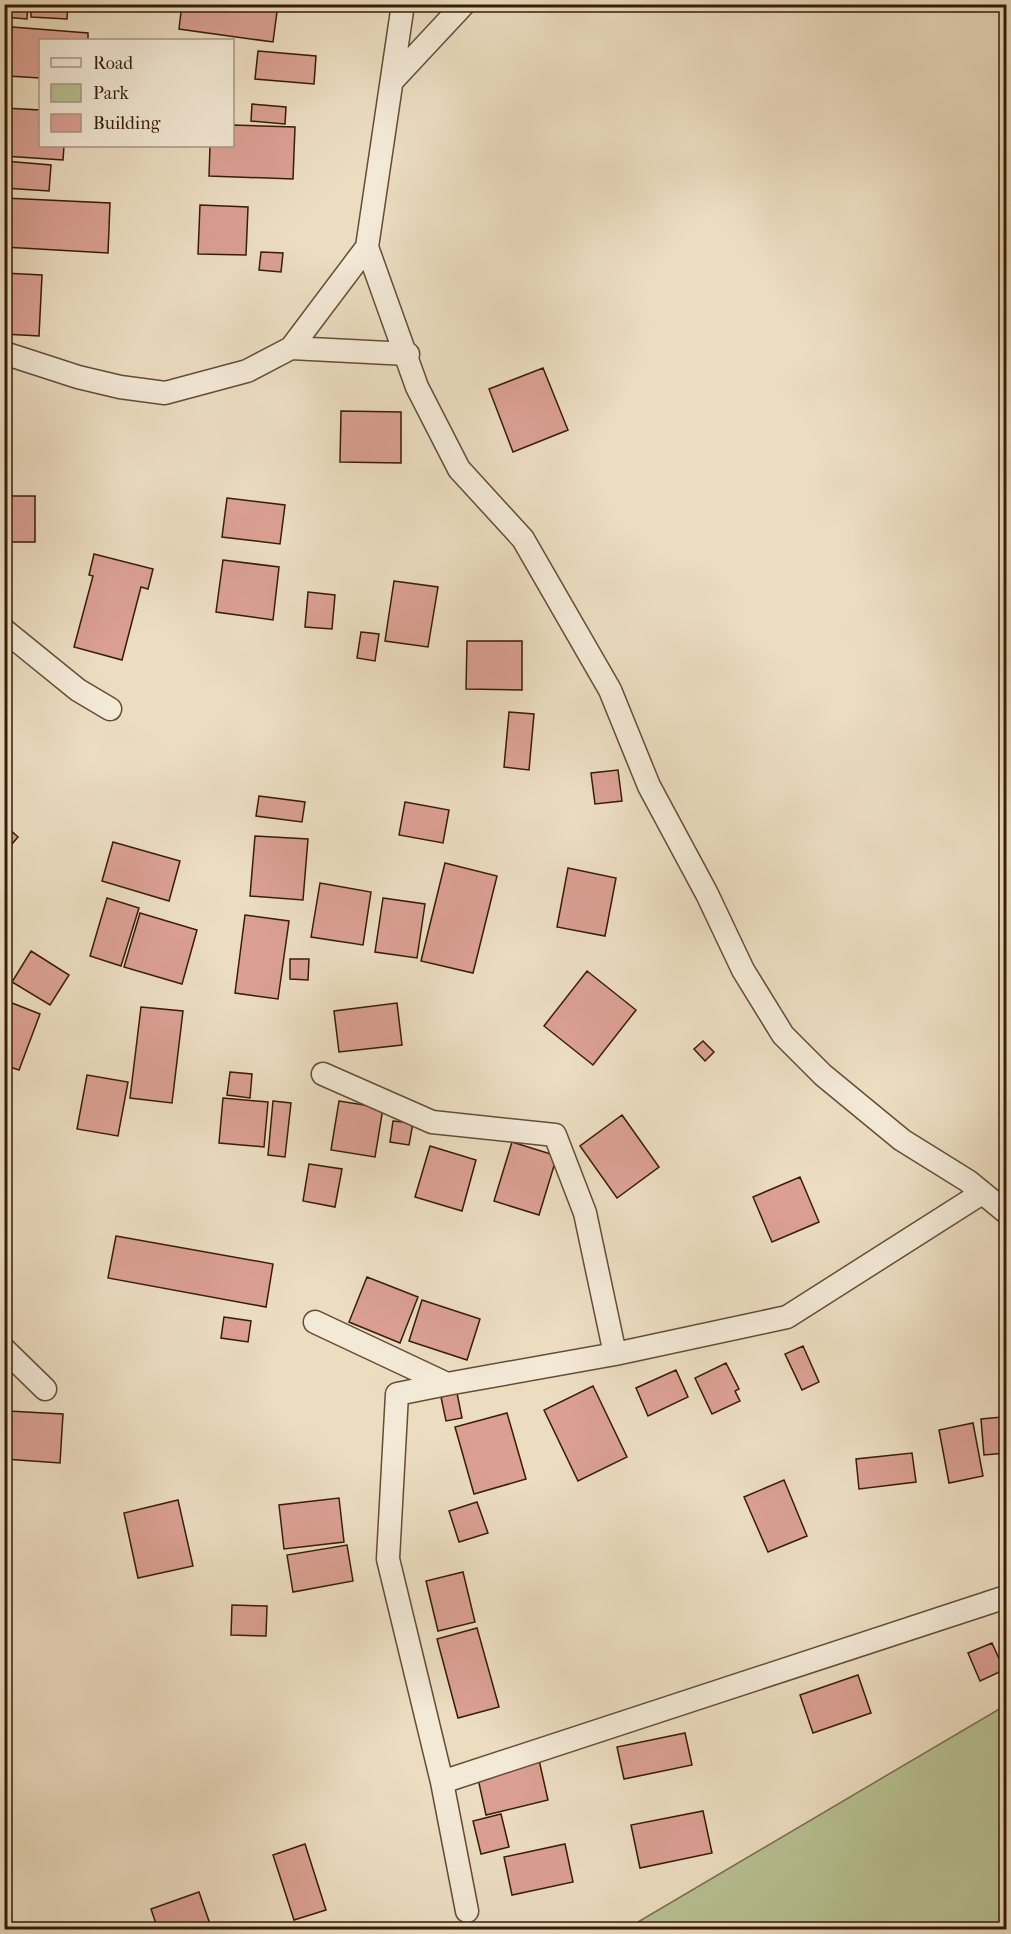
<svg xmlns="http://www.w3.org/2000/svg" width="1011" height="1934" viewBox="0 0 1011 1934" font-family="'IM FELL French Canon',serif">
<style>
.green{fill:#b8c193;stroke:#776f4c;stroke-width:1.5}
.building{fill:#dba093;stroke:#361d05;stroke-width:1.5}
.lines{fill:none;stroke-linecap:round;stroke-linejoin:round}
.minor-casing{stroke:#644d34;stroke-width:25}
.minor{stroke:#f3e9d7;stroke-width:22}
</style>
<rect width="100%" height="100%" fill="#ecddc1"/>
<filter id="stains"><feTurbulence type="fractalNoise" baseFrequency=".00333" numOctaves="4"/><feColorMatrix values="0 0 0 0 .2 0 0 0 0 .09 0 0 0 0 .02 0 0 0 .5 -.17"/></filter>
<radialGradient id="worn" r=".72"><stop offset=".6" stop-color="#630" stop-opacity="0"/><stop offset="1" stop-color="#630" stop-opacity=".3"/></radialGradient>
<path class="green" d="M 1006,1705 L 1006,1929 L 626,1929 Z"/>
<path class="building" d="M 4,4 L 28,4 L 27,19 L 4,17 Z
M 31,4 L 68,4 L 67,19 L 31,17 Z
M 182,4 L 278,4 L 273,42 L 179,29 Z
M 12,27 L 88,33 L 88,40 L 40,40 L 40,78 L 8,76 Z
M 258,51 L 316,56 L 314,84 L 255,79 Z
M 252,104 L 286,107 L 285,124 L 251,121 Z
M 4,108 L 40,110 L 40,146 L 64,146 L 63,160 L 4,156 Z
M 232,125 L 295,127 L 293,179 L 209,176 L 210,146 L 232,146 Z
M 4,161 L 51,165 L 49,191 L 4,188 Z
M 4,198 L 110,203 L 108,253 L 4,247 Z
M 200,205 L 248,207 L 246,255 L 198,254 Z
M 261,252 L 283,253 L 281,272 L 259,270 Z
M 4,273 L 42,275 L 39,336 L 4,334 Z
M 543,368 L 568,430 L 513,452 L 489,389 Z
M 341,411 L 401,412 L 401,463 L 340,462 Z
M 4,496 L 35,496 L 35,542 L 4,542 Z
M 227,498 L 285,505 L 280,544 L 222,537 Z
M 94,554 L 153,569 L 148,589 L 141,587 L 122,660 L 74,647 L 93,576 L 89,575 Z
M 223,560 L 279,567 L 273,620 L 216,612 Z
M 394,581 L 438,587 L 428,647 L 385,641 Z
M 308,592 L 335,595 L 332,629 L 305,627 Z
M 361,632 L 379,634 L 375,661 L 357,658 Z
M 467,641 L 522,641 L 522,690 L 466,689 Z
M 509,712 L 534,714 L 529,770 L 504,767 Z
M 618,770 L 622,801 L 595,804 L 591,773 Z
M 259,796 L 305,802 L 302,822 L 256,816 Z
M 405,802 L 449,810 L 443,843 L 399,835 Z
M 7,827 L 18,837 L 4,853 L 4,830 Z
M 255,836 L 308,839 L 303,900 L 250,896 Z
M 113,842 L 180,861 L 169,901 L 102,881 Z
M 445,863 L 497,876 L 473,973 L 421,961 Z
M 568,868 L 616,878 L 605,936 L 557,927 Z
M 320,883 L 371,892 L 363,945 L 311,937 Z
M 107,898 L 139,908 L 121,966 L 90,956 Z
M 383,898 L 425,904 L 417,958 L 375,952 Z
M 140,913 L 197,930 L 182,984 L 124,967 Z
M 245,915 L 289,921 L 278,999 L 235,993 Z
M 31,951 L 69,975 L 50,1005 L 12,982 Z
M 290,959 L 309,959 L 308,980 L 290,979 Z
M 587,971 L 636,1010 L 593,1065 L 544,1026 Z
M 7,1001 L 40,1014 L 19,1070 L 4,1065 L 4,1008 Z
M 397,1003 L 402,1045 L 339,1052 L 334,1011 Z
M 141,1007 L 183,1011 L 172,1103 L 130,1098 Z
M 703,1041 L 714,1052 L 705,1061 L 694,1049 Z
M 230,1072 L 252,1074 L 250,1098 L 227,1095 Z
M 87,1075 L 128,1082 L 118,1136 L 77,1129 Z
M 223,1098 L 268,1102 L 264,1147 L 219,1143 Z
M 273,1101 L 291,1103 L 285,1157 L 268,1155 Z
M 339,1101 L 383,1108 L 375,1157 L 331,1150 Z
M 622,1115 L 659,1167 L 617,1198 L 580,1146 Z
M 393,1121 L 413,1123 L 409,1145 L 390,1142 Z
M 512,1142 L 557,1156 L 539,1215 L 494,1201 Z
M 430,1146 L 476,1160 L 462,1211 L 415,1197 Z
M 309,1164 L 342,1169 L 335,1207 L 303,1201 Z
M 800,1177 L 819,1222 L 772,1242 L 753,1197 Z
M 116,1236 L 273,1264 L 266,1307 L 108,1278 Z
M 367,1277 L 418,1297 L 400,1343 L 349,1322 Z
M 422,1300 L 480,1319 L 467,1360 L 409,1341 Z
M 224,1317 L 251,1321 L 248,1342 L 221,1338 Z
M 803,1346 L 819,1382 L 802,1390 L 785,1354 Z
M 726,1363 L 739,1389 L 735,1391 L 740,1401 L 712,1414 L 695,1378 Z
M 676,1370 L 688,1397 L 648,1416 L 636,1388 Z
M 593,1386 L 627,1457 L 578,1481 L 544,1410 Z
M 457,1393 L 462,1418 L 446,1421 L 441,1397 Z
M 8,1411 L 63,1414 L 60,1463 L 5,1459 Z
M 507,1413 L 526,1479 L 474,1494 L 455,1427 Z
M 1002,1417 L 1006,1453 L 984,1455 L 981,1419 Z
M 973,1423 L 983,1476 L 949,1483 L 939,1430 Z
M 912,1453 L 916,1482 L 859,1489 L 856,1459 Z
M 784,1480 L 807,1536 L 768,1552 L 744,1497 Z
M 339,1498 L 344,1542 L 284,1549 L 279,1505 Z
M 178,1500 L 193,1566 L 138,1578 L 124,1513 Z
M 477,1502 L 488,1533 L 459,1542 L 449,1511 Z
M 347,1545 L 353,1581 L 293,1592 L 287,1555 Z
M 463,1572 L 475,1622 L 438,1631 L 426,1581 Z
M 232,1605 L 267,1606 L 266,1636 L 231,1635 Z
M 477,1628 L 499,1707 L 458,1718 L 437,1639 Z
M 992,1643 L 1004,1670 L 980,1681 L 968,1653 Z
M 858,1675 L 871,1713 L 813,1733 L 800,1695 Z
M 685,1733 L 692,1765 L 624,1779 L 617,1747 Z
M 539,1760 L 548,1800 L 486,1815 L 477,1774 Z
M 703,1811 L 712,1853 L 640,1868 L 631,1825 Z
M 501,1814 L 509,1847 L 481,1854 L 473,1821 Z
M 305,1844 L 326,1910 L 294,1920 L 273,1855 Z
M 565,1844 L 573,1882 L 512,1895 L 504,1857 Z
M 199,1892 L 212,1930 L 158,1930 L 151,1909 Z"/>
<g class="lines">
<defs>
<path id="minor" d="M 403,4 L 367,247 L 417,387 L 459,469 L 523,539 L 610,690 L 649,786 L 707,894 L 743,970 L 783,1035 L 823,1075 L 902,1140 L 968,1181 L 1006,1212
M 394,79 L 464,4
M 291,348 L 408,354
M 4,353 L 78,377 L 120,387 L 165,393 L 247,371 L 291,348 L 367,247
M 4,630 L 78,690 L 110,709
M 323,1074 L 432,1122 L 555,1135 L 585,1213 L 615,1354
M 315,1322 L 447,1384 L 615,1354 L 787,1317 L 982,1193
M 4,1349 L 45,1389
M 447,1384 L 397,1394 L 388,1559 L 442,1782 L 467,1911
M 442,1782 L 1006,1597"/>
</defs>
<use href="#minor" class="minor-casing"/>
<use href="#minor" class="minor"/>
</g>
<rect width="1011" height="1934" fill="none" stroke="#ecddc1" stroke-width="24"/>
<rect x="6" y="6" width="999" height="1922" fill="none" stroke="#361d05" stroke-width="3"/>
<rect x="12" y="12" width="987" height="1910" fill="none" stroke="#361d05" stroke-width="1.5"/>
<rect x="39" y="39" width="195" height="108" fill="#f3e9d7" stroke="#a79783" stroke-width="1.5"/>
<rect x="51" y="58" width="30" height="9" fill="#f3e9d7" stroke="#a79783" stroke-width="1.5"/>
<text x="93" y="69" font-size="18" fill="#361d05">Road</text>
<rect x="51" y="84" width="30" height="18" fill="#b8c193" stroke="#a79783" stroke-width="1.5"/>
<text x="93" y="99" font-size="18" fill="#361d05">Park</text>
<rect x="51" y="114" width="30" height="18" fill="#dba093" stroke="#a79783" stroke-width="1.5"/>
<text x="93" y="129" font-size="18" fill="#361d05">Building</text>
<rect width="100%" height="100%" filter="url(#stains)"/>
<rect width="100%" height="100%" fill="url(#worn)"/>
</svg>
